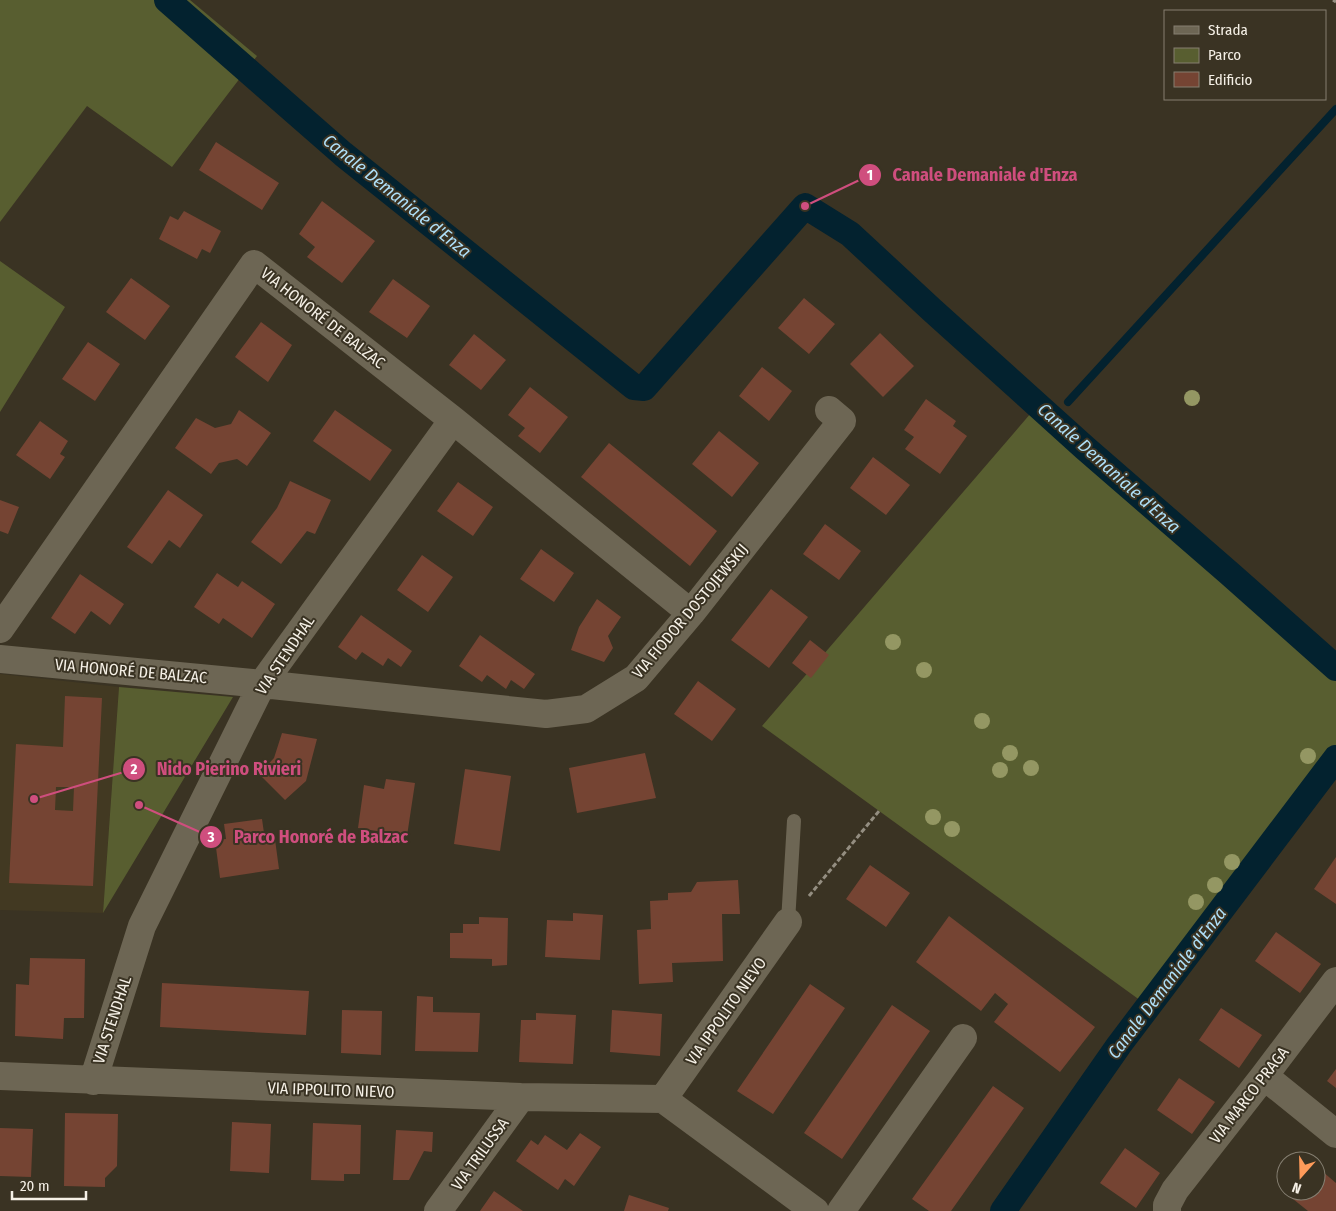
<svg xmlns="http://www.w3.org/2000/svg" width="1336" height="1211" viewBox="0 0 1336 1211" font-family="'Fira Sans Condensed',sans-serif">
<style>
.built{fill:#423922}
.green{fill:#585e30}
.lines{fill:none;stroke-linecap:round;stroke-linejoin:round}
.stream{stroke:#03222f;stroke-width:8}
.canal{stroke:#03222f;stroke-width:26}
.building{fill:#754433;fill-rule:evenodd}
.path{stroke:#948e81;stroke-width:3;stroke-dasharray:5 2.5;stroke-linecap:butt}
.lane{stroke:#6d6654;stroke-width:14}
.street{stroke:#6d6654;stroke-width:28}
.tree{fill:#949763}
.labels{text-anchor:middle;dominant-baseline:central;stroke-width:4;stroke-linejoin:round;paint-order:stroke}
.street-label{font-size:16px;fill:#f5f0e6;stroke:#3a3323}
.water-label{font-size:18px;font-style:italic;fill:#aedff8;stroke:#3a3323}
.leader{fill:none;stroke:#cf4e7e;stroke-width:2}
.callout-dot{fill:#cf4e7e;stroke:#3a3323;stroke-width:2}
.mark-label{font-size:15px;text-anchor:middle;font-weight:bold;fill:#fff}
.callout-label{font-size:18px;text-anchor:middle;font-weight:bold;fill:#cf4e7e;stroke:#3a3323;stroke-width:4;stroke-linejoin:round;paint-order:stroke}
</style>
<rect width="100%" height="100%" fill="#3a3323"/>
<path class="built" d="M 0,674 L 119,687 L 103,913 L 0,910 Z"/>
<path class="green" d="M 0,0 L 190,0 L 257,56 L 172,167 L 87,106 L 0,222 Z
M 0,261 L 65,307 L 0,412 Z
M 1037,390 L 1085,432 L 1086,449 L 1229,573 L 1336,668 L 1336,758 L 1148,1006 L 762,726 L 1031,413 L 1012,394 Z
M 119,687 L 233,697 L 103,913 Z"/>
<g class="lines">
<path class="stream" d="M 1068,402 L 1336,109"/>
<path class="canal" d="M 167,0 L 343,154 L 634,387 L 644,388 L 805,206 L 850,234 L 932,310 L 1085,448 L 1229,573 L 1336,668
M 1003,1211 L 1119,1045 L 1336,758"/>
</g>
<path class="building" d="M 216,142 L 279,183 L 262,210 L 199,170 Z
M 322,201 L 375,241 L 342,283 L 307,257 L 315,247 L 299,234 Z
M 184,211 L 221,231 L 210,253 L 202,249 L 197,259 L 159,239 L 170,216 L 178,220 Z
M 131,278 L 170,306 L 145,340 L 106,312 Z
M 393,279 L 430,306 L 407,338 L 369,312 Z
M 804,298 L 835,324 L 809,354 L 778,328 Z
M 261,322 L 292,345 L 268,382 L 235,357 Z
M 880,333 L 914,366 L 883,397 L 850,364 Z
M 474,334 L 506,360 L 481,390 L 449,365 Z
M 88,342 L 120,364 L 95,401 L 62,379 Z
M 762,367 L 792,391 L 769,421 L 739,396 Z
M 530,387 L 568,417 L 540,453 L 518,436 L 525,428 L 508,415 Z
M 926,399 L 956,421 L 953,426 L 967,436 L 940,474 L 905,449 L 914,437 L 904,430 Z
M 239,410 L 271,433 L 247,466 L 237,459 L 219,463 L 211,474 L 175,448 L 196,418 L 215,428 L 231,424 Z
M 335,410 L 392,450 L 370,481 L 313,441 Z
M 40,421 L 68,441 L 60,454 L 65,457 L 50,479 L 16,455 Z
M 719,431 L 759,463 L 732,497 L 692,464 Z
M 609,443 L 717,531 L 690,566 L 581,477 Z
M 873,457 L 910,485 L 886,515 L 850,488 Z
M 290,481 L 331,500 L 315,534 L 307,531 L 281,564 L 251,542 L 277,508 Z
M 458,482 L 493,507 L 473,536 L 437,511 Z
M 168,490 L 203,515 L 180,548 L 169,540 L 152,564 L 127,547 Z
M 0,500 L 19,507 L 8,534 L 0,531 Z
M 825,524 L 861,551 L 839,580 L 803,554 Z
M 541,549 L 574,573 L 554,602 L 520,579 Z
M 422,555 L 453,577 L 428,612 L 397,590 Z
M 217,573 L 238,587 L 242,581 L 275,604 L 252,638 L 223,618 L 219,624 L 194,607 Z
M 80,574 L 124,604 L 110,625 L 91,611 L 75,634 L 51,618 Z
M 771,589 L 808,617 L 769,668 L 731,640 Z
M 597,599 L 621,617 L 608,636 L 613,648 L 604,662 L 571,650 L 579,627 Z
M 361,615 L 412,651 L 401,667 L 388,658 L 383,666 L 362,652 L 356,660 L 338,647 Z
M 480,635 L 535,674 L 524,689 L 511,680 L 506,689 L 487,675 L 482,682 L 459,666 Z
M 810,640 L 829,655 L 811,678 L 792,663 Z
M 698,681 L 736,709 L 712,741 L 674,714 Z
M 65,696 L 102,698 L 93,886 L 9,883 L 16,744 L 63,747 ZM 56,787 L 74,787 L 73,811 L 55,810 Z
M 282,733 L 317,739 L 306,781 L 285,800 L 259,774 L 274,758 Z
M 645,753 L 656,798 L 577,813 L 569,768 Z
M 465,769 L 511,776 L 500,851 L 454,844 Z
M 386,779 L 415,783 L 407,836 L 358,828 L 364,785 L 384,789 Z
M 262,819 L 264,833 L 274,832 L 279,869 L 220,878 L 215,840 L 226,839 L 224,824 Z
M 1336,857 L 1336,904 L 1314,889 Z
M 870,865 L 910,893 L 886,927 L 846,899 Z
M 738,880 L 740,914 L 722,914 L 723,961 L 672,963 L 673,982 L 639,984 L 637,930 L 651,929 L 650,901 L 668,900 L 668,893 L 691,892 L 697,882 Z
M 573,913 L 603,915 L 600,960 L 545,957 L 547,920 L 573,921 Z
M 949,916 L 1095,1027 L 1060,1072 L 994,1022 L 1008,1004 L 995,993 L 981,1011 L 916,962 Z
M 479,917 L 508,918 L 507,965 L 492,966 L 492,959 L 450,958 L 450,933 L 463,933 L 463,924 L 479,924 Z
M 1276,932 L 1321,964 L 1300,993 L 1255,961 Z
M 30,958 L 85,959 L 84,1018 L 64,1018 L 63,1039 L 15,1036 L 16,984 L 29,985 Z
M 162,983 L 309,991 L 306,1035 L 160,1027 Z
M 810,984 L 845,1008 L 773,1114 L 737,1091 Z
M 417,996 L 433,997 L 433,1012 L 480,1013 L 478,1052 L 415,1051 Z
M 892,1005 L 930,1031 L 842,1159 L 804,1133 Z
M 1221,1008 L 1262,1035 L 1239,1068 L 1199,1040 Z
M 342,1010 L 382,1011 L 381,1055 L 341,1053 Z
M 612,1010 L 662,1014 L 660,1056 L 610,1052 Z
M 536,1013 L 576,1015 L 573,1064 L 519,1062 L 521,1020 L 536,1020 Z
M 1336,1069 L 1336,1088 L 1327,1081 Z
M 1179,1078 L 1215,1102 L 1192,1134 L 1157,1110 Z
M 993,1086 L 1024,1108 L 951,1211 L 929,1211 L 912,1199 Z
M 65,1113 L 118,1114 L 117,1166 L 105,1178 L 105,1187 L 64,1186 Z
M 232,1122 L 271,1124 L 269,1173 L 230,1171 Z
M 313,1123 L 361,1125 L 360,1174 L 344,1174 L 344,1181 L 311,1180 Z
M 0,1128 L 33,1129 L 31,1177 L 0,1176 Z
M 396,1130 L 433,1132 L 432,1152 L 424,1151 L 409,1180 L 393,1180 Z
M 580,1133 L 601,1147 L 574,1186 L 565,1179 L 558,1190 L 516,1161 L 531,1140 L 538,1145 L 545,1135 L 567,1150 Z
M 1125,1148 L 1160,1173 L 1136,1208 L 1100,1183 Z
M 1316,1166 L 1336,1183 L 1336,1211 L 1308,1211 L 1288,1195 L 1292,1191 L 1316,1191 Z
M 494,1191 L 523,1211 L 480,1211 Z
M 629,1195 L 669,1208 L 668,1211 L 624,1211 Z"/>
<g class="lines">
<path class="path" d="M 1333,0 L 1336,2
M 809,896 L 879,811"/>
<path class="lane" d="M 788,922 L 794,821"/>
<path class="street" d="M 0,629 L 254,264 L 453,420 L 691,613
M 0,659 L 262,684 L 546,714 L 586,709 L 636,678 L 691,613 L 842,421 L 829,410
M 0,1076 L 521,1097 L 663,1099 L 815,1211
M 1264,1076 L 1336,1134
M 93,1081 L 142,926 L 262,684 L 453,420
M 663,1099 L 788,922
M 438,1211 L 521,1097
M 841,1211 L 963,1038
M 1167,1211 L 1167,1205 L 1175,1190 L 1264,1076 L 1336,981"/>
</g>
<g class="tree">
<circle cx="1192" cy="398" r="8"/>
<circle cx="893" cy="642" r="8"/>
<circle cx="924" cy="670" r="8"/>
<circle cx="982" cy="721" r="8"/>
<circle cx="1010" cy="753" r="8"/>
<circle cx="1308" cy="756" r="8"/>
<circle cx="1031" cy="768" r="8"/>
<circle cx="1000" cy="770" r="8"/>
<circle cx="933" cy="817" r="8"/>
<circle cx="952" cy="829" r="8"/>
<circle cx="1232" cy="862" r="8"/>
<circle cx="1215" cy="885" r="8"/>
<circle cx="1196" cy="902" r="8"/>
</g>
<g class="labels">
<g class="street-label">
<text transform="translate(323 318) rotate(38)">VIA HONORÉ DE BALZAC</text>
<text transform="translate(690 611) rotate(-50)">VIA FIODOR DOSTOJEWSKIJ</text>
<text transform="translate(285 655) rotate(-56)">VIA STENDHAL</text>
<text transform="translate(131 671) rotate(5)">VIA HONORÉ DE BALZAC</text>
<text transform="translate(726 1011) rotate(-55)">VIA IPPOLITO NIEVO</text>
<text transform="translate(112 1020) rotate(-72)">VIA STENDHAL</text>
<text transform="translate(331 1090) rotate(2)">VIA IPPOLITO NIEVO</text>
<text transform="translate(1249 1095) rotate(-52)">VIA MARCO PRAGA</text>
<text transform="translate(480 1154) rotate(-54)">VIA TRILUSSA</text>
</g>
<g class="water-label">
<text transform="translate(397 196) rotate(39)">Canale Demaniale d'Enza</text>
<text transform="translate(1109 468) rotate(42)">Canale Demaniale d'Enza</text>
<text transform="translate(1167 983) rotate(-53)">Canale Demaniale d'Enza</text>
</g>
</g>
<path class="leader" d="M805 206L870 175M34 799L134 769M139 805L211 837"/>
<g class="callout-dot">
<circle cx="805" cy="206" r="5"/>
<circle cx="34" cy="799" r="5"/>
<circle cx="139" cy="805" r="5"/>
<circle cx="870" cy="175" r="12"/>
<circle cx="134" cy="769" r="12"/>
<circle cx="211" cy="837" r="12"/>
</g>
<g class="mark-label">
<text x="870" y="180">1</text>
<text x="134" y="774">2</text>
<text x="211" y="842">3</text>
</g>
<g class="callout-label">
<text x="985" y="181">Canale Demaniale d'Enza</text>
<text x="229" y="775">Nido Pierino Rivieri</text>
<text x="321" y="843">Parco Honoré de Balzac</text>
</g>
<rect x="1164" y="10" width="162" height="90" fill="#3a3323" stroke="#857f71"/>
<rect x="1174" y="26" width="25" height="8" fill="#6d6654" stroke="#857f71"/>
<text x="1208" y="35" font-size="15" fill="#f5f0e6">Strada</text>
<rect x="1174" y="48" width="25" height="15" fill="#585e30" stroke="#857f71"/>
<text x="1208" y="60" font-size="15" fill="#f5f0e6">Parco</text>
<rect x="1174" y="72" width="25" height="15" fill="#754433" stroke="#857f71"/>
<text x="1208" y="85" font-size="15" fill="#f5f0e6">Edificio</text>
<g transform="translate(1301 1176) rotate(200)"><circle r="24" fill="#3a3323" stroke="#857f71"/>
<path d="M0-4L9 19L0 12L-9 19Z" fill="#ff9b5a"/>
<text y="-8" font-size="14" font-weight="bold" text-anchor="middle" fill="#f5f0e6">N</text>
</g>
<path d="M12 1191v8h74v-8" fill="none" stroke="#f5f0e6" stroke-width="2.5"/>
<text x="20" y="1191" font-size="15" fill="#f5f0e6" stroke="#3a3323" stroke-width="4" paint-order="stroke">20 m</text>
</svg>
